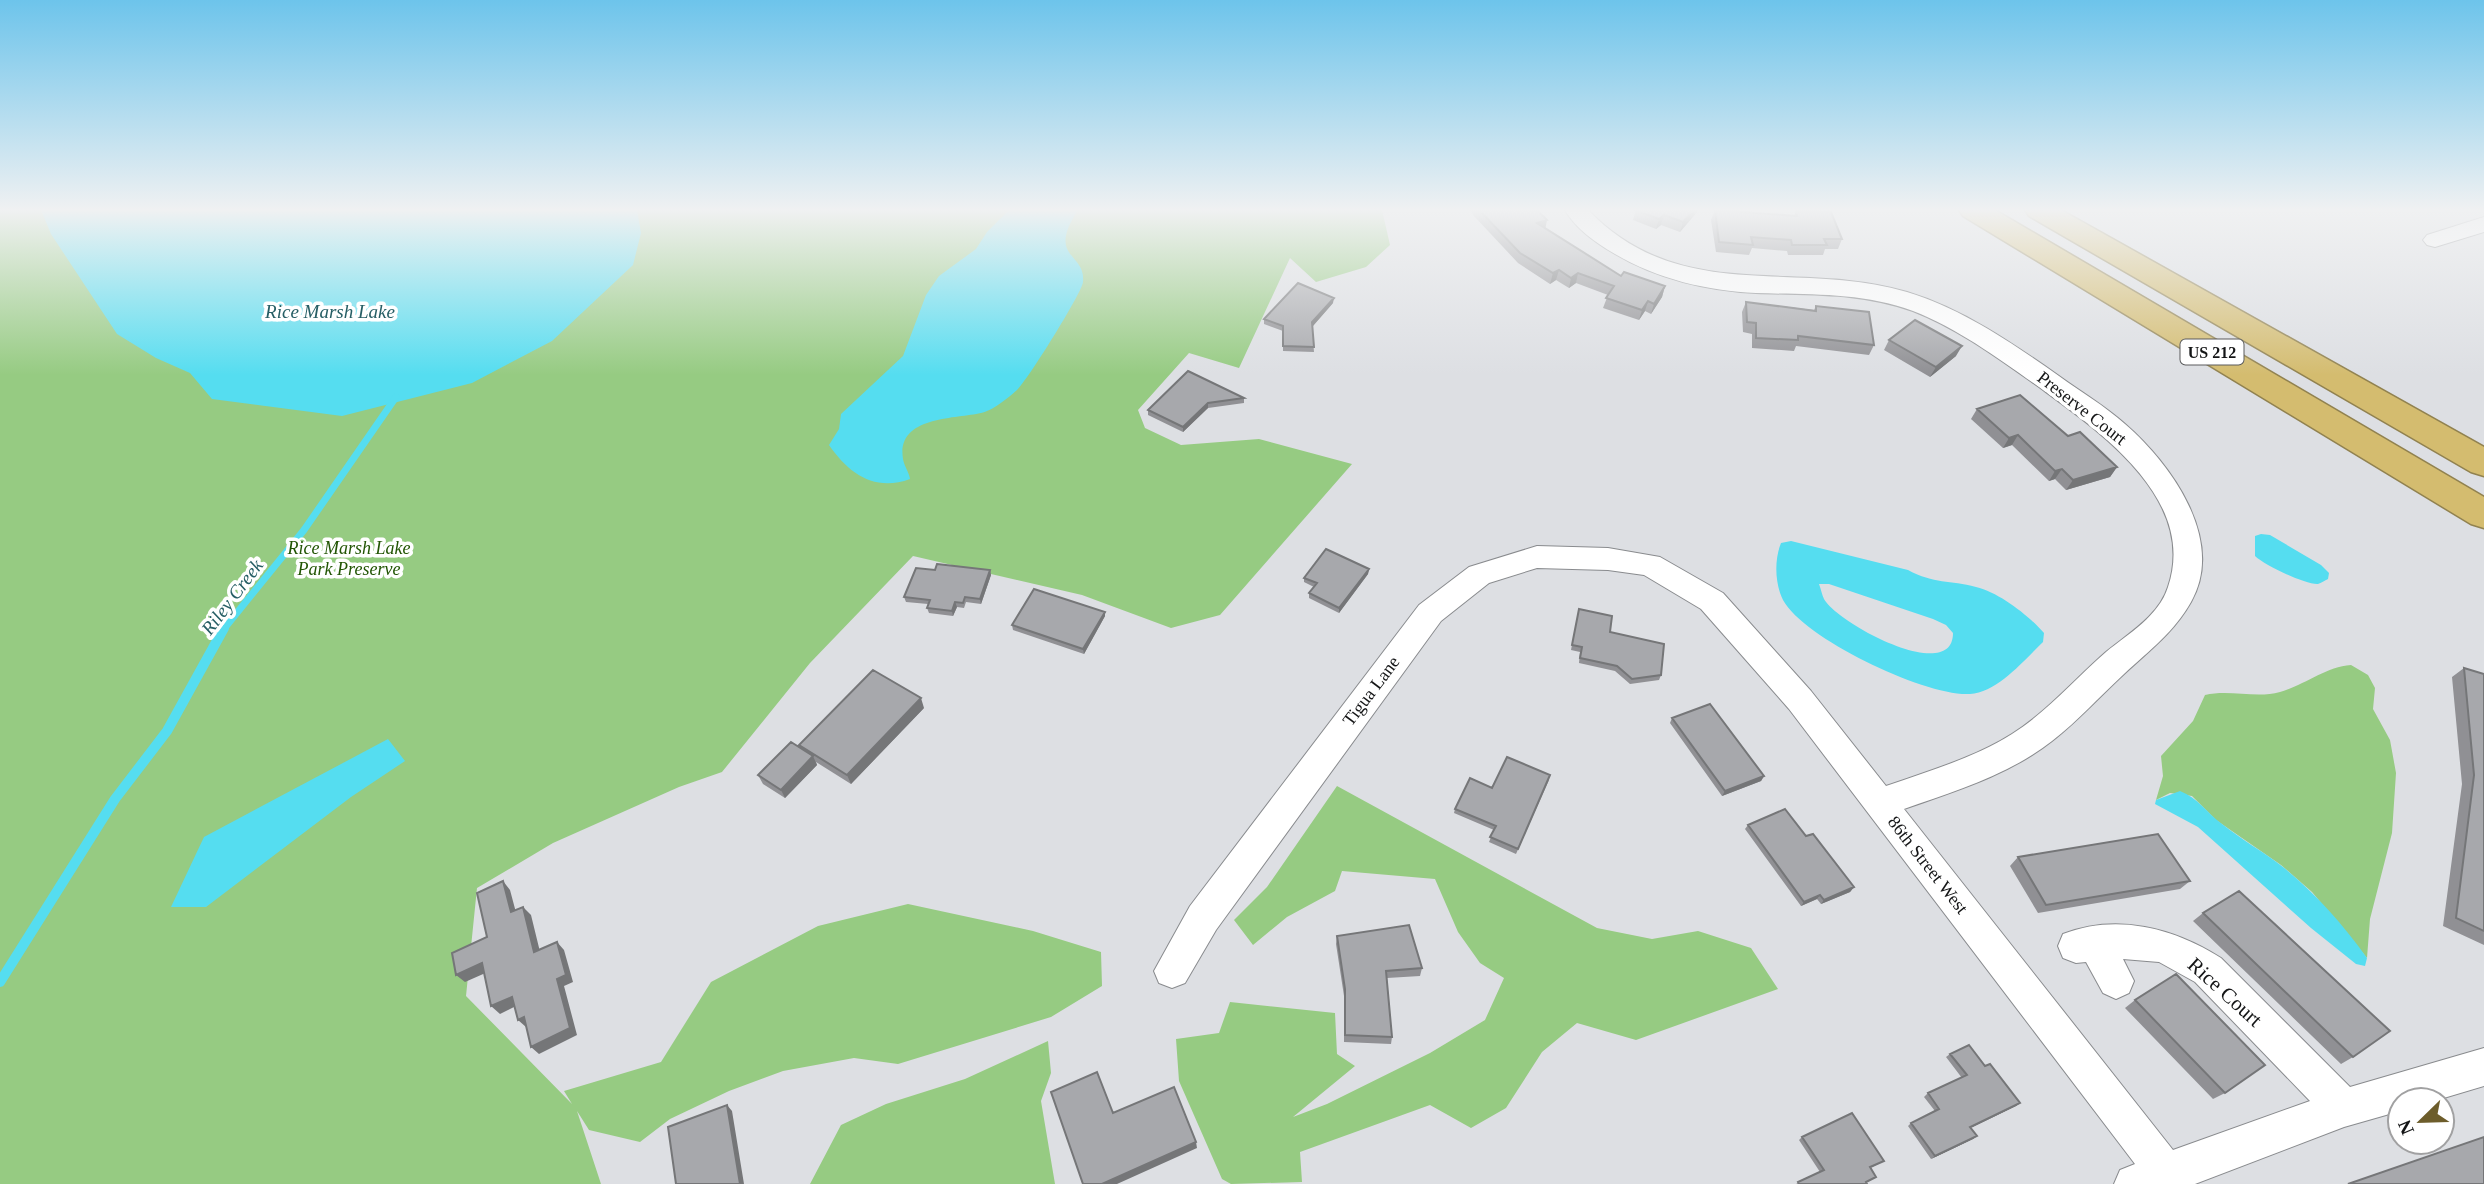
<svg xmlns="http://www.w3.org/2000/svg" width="2484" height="1184" viewBox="0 0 2484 1184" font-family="'Times New Roman',serif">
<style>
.green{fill:#96cb82}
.water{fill:#55ddf0;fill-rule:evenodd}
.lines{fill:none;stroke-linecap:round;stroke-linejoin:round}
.stream-far1{stroke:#55ddf0;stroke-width:7}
.stream{stroke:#55ddf0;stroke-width:10}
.minor-casing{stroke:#898b8e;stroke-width:2}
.motorway-casing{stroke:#918250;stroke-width:3}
.minor{fill:#fff;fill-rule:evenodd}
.motorway{fill:#d4bc6f;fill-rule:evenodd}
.wall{fill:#909094}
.shaded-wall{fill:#757678}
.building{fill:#a7a8ac;stroke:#757678;stroke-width:2}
.labels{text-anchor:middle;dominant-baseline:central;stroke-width:7;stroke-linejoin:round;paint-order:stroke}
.shield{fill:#fff;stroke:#5a5b5c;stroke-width:2}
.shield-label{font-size:16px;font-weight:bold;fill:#141516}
.street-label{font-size:18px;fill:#141516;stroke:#fff}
.park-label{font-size:18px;font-style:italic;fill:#225504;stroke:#fff}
.water-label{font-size:19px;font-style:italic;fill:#265e65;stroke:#fff}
.near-street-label{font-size:21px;fill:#141516;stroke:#fff}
</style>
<rect width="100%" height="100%" fill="#dddfe3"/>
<path class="green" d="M 0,210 L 1382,210 L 1390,245 L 1366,267 L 1316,282 L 1290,258 L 1239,368 L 1189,353 L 1138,410 L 1145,428 L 1181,445 L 1259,439 L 1352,464 L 1220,615 L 1171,628 L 1082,595 L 913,556 L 810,663 L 722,772 L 679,787 L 553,843 L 477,888 L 466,996 L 572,1104 L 564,1091 L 661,1062 L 711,982 L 818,926 L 908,904 L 1033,931 L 1101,952 L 1102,986 L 1051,1017 L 898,1064 L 854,1058 L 783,1071 L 729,1091 L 670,1119 L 640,1142 L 589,1130 L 577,1111 L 601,1184 L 0,1184 Z
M 2351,665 L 2368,675 L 2375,688 L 2373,709 L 2390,740 L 2396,773 L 2392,833 L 2370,919 L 2367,958 L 2312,892 L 2281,865 L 2216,820 L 2192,796 L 2170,793 L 2156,800 L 2163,776 L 2161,756 L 2193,721 L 2205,695 C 2230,689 2256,699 2280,692 C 2305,685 2325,667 2351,665 Z
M 1337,786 L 1597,928 L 1652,939 L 1698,931 L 1751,948 L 1778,989 L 1636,1040 L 1577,1023 L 1542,1052 L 1506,1108 L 1471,1128 L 1430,1105 L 1300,1152 L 1302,1182 L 1231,1184 L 1222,1179 L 1179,1081 L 1176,1039 L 1219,1033 L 1230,1002 L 1335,1013 L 1337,1054 L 1355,1066 L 1293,1117 L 1327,1104 L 1430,1053 L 1485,1020 L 1504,978 L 1480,963 L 1458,932 L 1435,879 L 1342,871 L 1335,891 L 1287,917 L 1253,945 L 1234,920 L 1267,887 Z
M 1048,1041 L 1051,1073 L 1041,1101 L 1055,1184 L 810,1184 L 841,1125 L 886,1104 L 965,1079 Z"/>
<path class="water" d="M 41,210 L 637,210 L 641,233 L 633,265 L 552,341 L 472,383 L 342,416 L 212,399 L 190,373 L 156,358 L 117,334 L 51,234 Z
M 1009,210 L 1078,210 C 1046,259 1086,252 1083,282 C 1082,293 1027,381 1017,390 C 1008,398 992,411 981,413 C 955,419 896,416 903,459 C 904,466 909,472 910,479 C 875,492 849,474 829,445 L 839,429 L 841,414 L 903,356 L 926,295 L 939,276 L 976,249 L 987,232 Z
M 2261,534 L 2270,535 L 2321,565 L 2329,573 L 2328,579 C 2326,580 2321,583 2318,584 C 2306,585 2264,565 2255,556 L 2255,536 Z
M 1791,541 L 1908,570 C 1934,584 1950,580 1976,587 C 2000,593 2028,615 2044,633 L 2043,642 C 2024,660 1998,692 1970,694 C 1927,697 1804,639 1783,600 C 1775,584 1774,560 1781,543 ZM 1819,584 L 1829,584 L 1933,619 L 1946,625 L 1953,633 C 1953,685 1838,624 1824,599 C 1822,595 1821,589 1819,584 Z
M 388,739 L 405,761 L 351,797 L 206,907 L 171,907 L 204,837 Z
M 2180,791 C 2198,798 2207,813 2222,824 C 2242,840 2264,852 2283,867 C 2315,893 2343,924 2367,958 L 2365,966 L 2356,964 L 2311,928 L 2198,827 L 2155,804 L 2156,800 Z"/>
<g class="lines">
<path class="stream-far1" d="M 223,630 L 304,530 L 396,397"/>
<path class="stream" d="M 0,982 L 115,799 L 167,731 L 224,628"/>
<defs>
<path id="minor" d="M 1565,210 L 1588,210 C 1680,306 1796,259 1907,292 C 1963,309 2012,343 2059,376 C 2081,392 2105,406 2125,424 C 2171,464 2226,540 2191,602 C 2174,632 2150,650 2124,674 C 2100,696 2078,721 2052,741 C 2009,775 1955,791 1904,809 L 2173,1150 L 2310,1101 L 2195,982 L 2159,962 L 2123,959 L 2134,981 L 2129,993 L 2116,999 L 2103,993 L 2086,962 L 2076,963 L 2063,958 L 2058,946 L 2063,934 C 2117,913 2174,928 2221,958 L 2350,1087 L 2484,1048 L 2484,1086 L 2437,1100 L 2400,1100 L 2400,1111 L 2344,1127 L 2195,1184 L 2114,1184 L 2120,1170 L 2135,1164 L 1789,709 L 1701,609 L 1644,575 L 1608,570 L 1537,568 L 1489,583 L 1441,621 L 1216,930 L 1185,983 L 1172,988 L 1159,983 L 1154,971 L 1190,906 L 1419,605 L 1469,567 L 1537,546 L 1608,548 L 1660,557 L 1723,593 L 1811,691 L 1886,786 C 1929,771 1974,758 2012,734 C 2047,712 2075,679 2106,652 C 2128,634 2159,616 2168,587 C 2198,499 2099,431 2039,387 C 1999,359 1959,329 1913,311 C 1861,292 1810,295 1756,293 C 1708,291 1657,279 1615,254 C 1596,243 1575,228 1565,210 Z
M 2484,217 L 2484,232 L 2435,247 L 2427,245 L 2423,240 L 2427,235 Z"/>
<path id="motorway" d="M 1959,210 L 1995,210 L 2484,497 L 2484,528 L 2471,524 L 1963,216 Z
M 2025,210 L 2061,210 L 2484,447 L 2484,476 L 2471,472 L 2029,216 Z"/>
</defs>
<use href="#minor" class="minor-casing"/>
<use href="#motorway" class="motorway-casing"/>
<use href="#minor" class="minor"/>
<use href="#motorway" class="motorway"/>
</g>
<path class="wall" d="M 1470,210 L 1537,210 L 1546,228 L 1621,276 L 1665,286 L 1662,297 L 1651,314 L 1645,311 L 1639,320 L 1603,308 L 1608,295 L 1576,283 L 1569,288 L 1556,280 L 1550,284 L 1518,263 L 1474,216 Z
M 1636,210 L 1697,212 L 1680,232 L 1661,225 L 1656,229 L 1633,220 Z
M 1715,210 L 1794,216 L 1796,211 L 1842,239 L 1838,249 L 1825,249 L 1823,255 L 1788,255 L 1787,251 L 1752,248 L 1749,255 L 1716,252 L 1711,220 Z
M 1746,302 L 1814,310 L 1816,306 L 1874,345 L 1869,355 L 1796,346 L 1794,351 L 1752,348 L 1752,334 L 1743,332 L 1742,312 Z
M 1333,303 L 1312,327 L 1314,352 L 1283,351 L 1283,331 L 1264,324 L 1264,319 Z
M 1889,340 L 1956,356 L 1930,377 L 1884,350 Z
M 1244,398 L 1244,403 L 1208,408 L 1183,432 L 1148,415 L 1148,410 Z
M 1977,409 L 2068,436 L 2117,467 L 2110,477 L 2066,490 L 2055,479 L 2049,481 L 2012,445 L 2003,448 L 1971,419 Z
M 1369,569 L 1368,574 L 1339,613 L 1309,598 L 1309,593 L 1314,587 L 1304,582 L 1304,578 Z
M 935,570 L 990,570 L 991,575 L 981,604 L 966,602 L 964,608 L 957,607 L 953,616 L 929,613 L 927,608 L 928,604 L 906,602 L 904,597 Z
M 1579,609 L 1610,632 L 1661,675 L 1659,680 L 1630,684 L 1615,671 L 1579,663 L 1580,652 L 1571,650 Z
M 1105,612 L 1105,616 L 1084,654 L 1013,630 L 1012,625 Z
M 2464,668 L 2484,674 L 2484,945 L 2443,926 L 2462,784 L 2452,677 Z
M 924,708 L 851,784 L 816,762 L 817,765 L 785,798 L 763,784 L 758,775 L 800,748 L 799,745 Z
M 1672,718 L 1764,776 L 1761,781 L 1722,796 L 1670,723 Z
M 1549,780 L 1516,854 L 1489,842 L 1494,830 L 1454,813 L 1455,809 L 1492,788 Z
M 1748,825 L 1806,836 L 1854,887 L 1850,892 L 1821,904 L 1817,899 L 1801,906 L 1745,829 Z
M 2018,857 L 2190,881 L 2180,889 L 2038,913 L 2010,866 Z
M 2203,913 L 2353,1057 L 2341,1064 L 2193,921 Z
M 1337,936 L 1422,968 L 1420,976 L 1387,978 L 1392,1037 L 1391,1044 L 1344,1042 L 1344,996 L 1336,944 Z
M 2135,1000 L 2225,1093 L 2213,1099 L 2125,1008 Z
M 1950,1054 L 1985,1066 L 2020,1103 L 2016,1106 L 1971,1128 L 1977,1136 L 1973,1139 L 1931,1159 L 1908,1126 L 1911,1123 L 1935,1111 L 1924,1097 L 1928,1093 L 1962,1078 L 1946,1057 Z
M 1802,1137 L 1884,1161 L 1871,1168 L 1876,1177 L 1866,1183 L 1867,1184 L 1796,1184 L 1820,1172 L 1799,1140 Z"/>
<path class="shaded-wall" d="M 1694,210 L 1698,210 L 1697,212 L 1680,232 L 1683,222 Z
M 1664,215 L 1661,225 L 1656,229 L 1659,219 Z
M 1547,220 L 1545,230 L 1537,223 Z
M 1559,270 L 1556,280 L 1550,284 L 1553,273 Z
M 1578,273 L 1576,283 L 1569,288 L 1571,278 Z
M 1665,286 L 1662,297 L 1651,314 L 1654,304 Z
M 1334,298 L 1333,303 L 1312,327 L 1312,322 Z
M 1648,301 L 1645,311 L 1639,320 L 1642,310 Z
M 1962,346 L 1956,356 L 1930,377 L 1936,367 Z
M 1208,403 L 1208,408 L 1183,432 L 1183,427 Z
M 2018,435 L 2012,445 L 2003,448 L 2009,438 Z
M 2117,467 L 2110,477 L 2066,490 L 2073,480 Z
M 2062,469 L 2055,479 L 2049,481 L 2055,471 Z
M 1369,569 L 1368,574 L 1339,613 L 1339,608 Z
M 990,570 L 991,575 L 981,604 L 980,599 Z
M 955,602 L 957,607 L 953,616 L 952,611 Z
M 1105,612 L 1105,616 L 1084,654 L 1083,649 Z
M 921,698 L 924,708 L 851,784 L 847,775 Z
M 813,756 L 817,765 L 785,798 L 781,790 Z
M 1764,776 L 1761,781 L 1722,796 L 1725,791 Z
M 503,881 L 510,890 L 518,920 L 511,912 Z
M 1854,887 L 1850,892 L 1821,904 L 1824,900 Z
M 1820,895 L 1817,899 L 1801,906 L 1804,902 Z
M 523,907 L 531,915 L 542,960 L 534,952 Z
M 557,942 L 564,950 L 573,982 L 564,986 L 577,1035 L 539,1054 L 531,1047 Z
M 482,963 L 490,971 L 465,982 L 456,975 Z
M 512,997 L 520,1004 L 500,1014 L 491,1006 Z
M 524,1017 L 526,1027 L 518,1020 Z
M 2020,1103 L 2016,1106 L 1966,1130 L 1970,1127 Z
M 727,1105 L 732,1111 L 744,1184 L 740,1184 Z
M 1977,1136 L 1973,1139 L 1931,1159 L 1935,1156 Z
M 1196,1142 L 1197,1148 L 1117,1184 L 1102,1184 Z"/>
<path class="building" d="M 1479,210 L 1537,210 L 1547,220 L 1537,223 L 1621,276 L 1624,272 L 1665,286 L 1654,304 L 1648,301 L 1642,310 L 1606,298 L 1614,286 L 1578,273 L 1571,278 L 1559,270 L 1553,273 L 1520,253 Z
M 1635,210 L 1694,210 L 1683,222 L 1664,215 L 1659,219 Z
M 1715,210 L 1797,216 L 1796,211 L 1831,212 L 1842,239 L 1824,239 L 1827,245 L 1792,245 L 1791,240 L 1751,237 L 1753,245 L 1719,242 Z
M 1298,283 L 1334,298 L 1312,322 L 1314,347 L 1283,346 L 1283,326 L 1264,319 Z
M 1746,302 L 1816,311 L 1816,306 L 1869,312 L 1874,345 L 1798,336 L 1798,340 L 1756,338 L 1756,323 L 1747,322 Z
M 1915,320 L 1962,346 L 1936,367 L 1889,340 Z
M 1188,371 L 1244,398 L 1208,403 L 1183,427 L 1148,410 Z
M 2020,395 L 2068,436 L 2080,432 L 2117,467 L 2073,480 L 2062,469 L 2055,471 L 2018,435 L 2009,438 L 1977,409 Z
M 1326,549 L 1369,569 L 1339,608 L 1309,593 L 1317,583 L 1304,578 Z
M 937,564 L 990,570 L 980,599 L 965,597 L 963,603 L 955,602 L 952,611 L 927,608 L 930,600 L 904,597 L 916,568 L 935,570 Z
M 1034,589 L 1105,612 L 1083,649 L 1012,625 Z
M 1579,609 L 1612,616 L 1610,632 L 1664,644 L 1661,675 L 1632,679 L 1617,666 L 1580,658 L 1582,647 L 1572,645 Z
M 2464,668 L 2484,674 L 2484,931 L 2456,918 L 2474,775 Z
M 873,670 L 921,698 L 847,775 L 799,745 Z
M 1710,704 L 1764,776 L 1725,791 L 1672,718 Z
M 791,742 L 813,756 L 781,790 L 758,775 Z
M 1507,757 L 1550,775 L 1518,849 L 1490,837 L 1496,826 L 1455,809 L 1470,778 L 1492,788 Z
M 1785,809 L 1806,836 L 1813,834 L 1854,887 L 1824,900 L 1820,895 L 1804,902 L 1748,825 Z
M 2158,834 L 2190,881 L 2046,905 L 2018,857 Z
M 503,881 L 511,912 L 523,907 L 534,952 L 557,942 L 566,975 L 557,979 L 570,1028 L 531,1047 L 524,1017 L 518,1020 L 512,997 L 491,1006 L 482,963 L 456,975 L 452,953 L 487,937 L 477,893 Z
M 2239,891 L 2390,1031 L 2353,1057 L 2203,913 Z
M 1409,925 L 1422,968 L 1386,971 L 1392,1037 L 1345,1035 L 1345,989 L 1337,936 Z
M 2176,974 L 2265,1065 L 2225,1093 L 2135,1000 Z
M 1969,1045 L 1985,1066 L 1990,1064 L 2020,1103 L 1970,1127 L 1977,1136 L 1935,1156 L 1911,1123 L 1939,1109 L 1928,1093 L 1967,1075 L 1950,1054 Z
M 1097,1072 L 1113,1113 L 1174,1087 L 1196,1142 L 1102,1184 L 1083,1184 L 1051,1092 Z
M 727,1105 L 740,1184 L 676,1184 L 668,1127 Z
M 1852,1113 L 1884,1161 L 1870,1167 L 1876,1177 L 1866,1182 L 1867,1184 L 1799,1184 L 1798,1182 L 1824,1170 L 1802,1137 Z
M 2484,1137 L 2484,1184 L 2348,1184 Z"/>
<linearGradient id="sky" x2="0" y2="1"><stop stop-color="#6dc4eb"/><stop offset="0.56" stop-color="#f0f1f2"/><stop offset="1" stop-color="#f0f1f2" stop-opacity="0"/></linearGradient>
<rect width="2484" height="375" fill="url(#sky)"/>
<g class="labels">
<rect class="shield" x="2180.5" y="339.5" width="63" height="25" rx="5"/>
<g class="shield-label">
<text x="2212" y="352">US 212</text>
</g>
<g class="street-label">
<text transform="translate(2082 408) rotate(38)">Preserve Court</text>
<text transform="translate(1371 691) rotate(-53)">Tigua Lane</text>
<text transform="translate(1928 865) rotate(52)">86th Street West</text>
</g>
<g class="park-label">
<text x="349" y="548">Rice Marsh Lake<tspan x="349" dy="21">Park Preserve</tspan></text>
</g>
<g class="water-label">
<text x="330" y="311">Rice Marsh Lake</text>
<text transform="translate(232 597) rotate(-53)">Riley Creek</text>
</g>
<g class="near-street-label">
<text transform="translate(2225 992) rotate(42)">Rice Court</text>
</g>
</g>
<g transform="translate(2421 1121) rotate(247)"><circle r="33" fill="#ffffff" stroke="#a1a1a2" stroke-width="2"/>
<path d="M0-5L12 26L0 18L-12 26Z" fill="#6d5d2b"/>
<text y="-10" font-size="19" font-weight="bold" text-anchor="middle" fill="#141516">N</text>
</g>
</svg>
